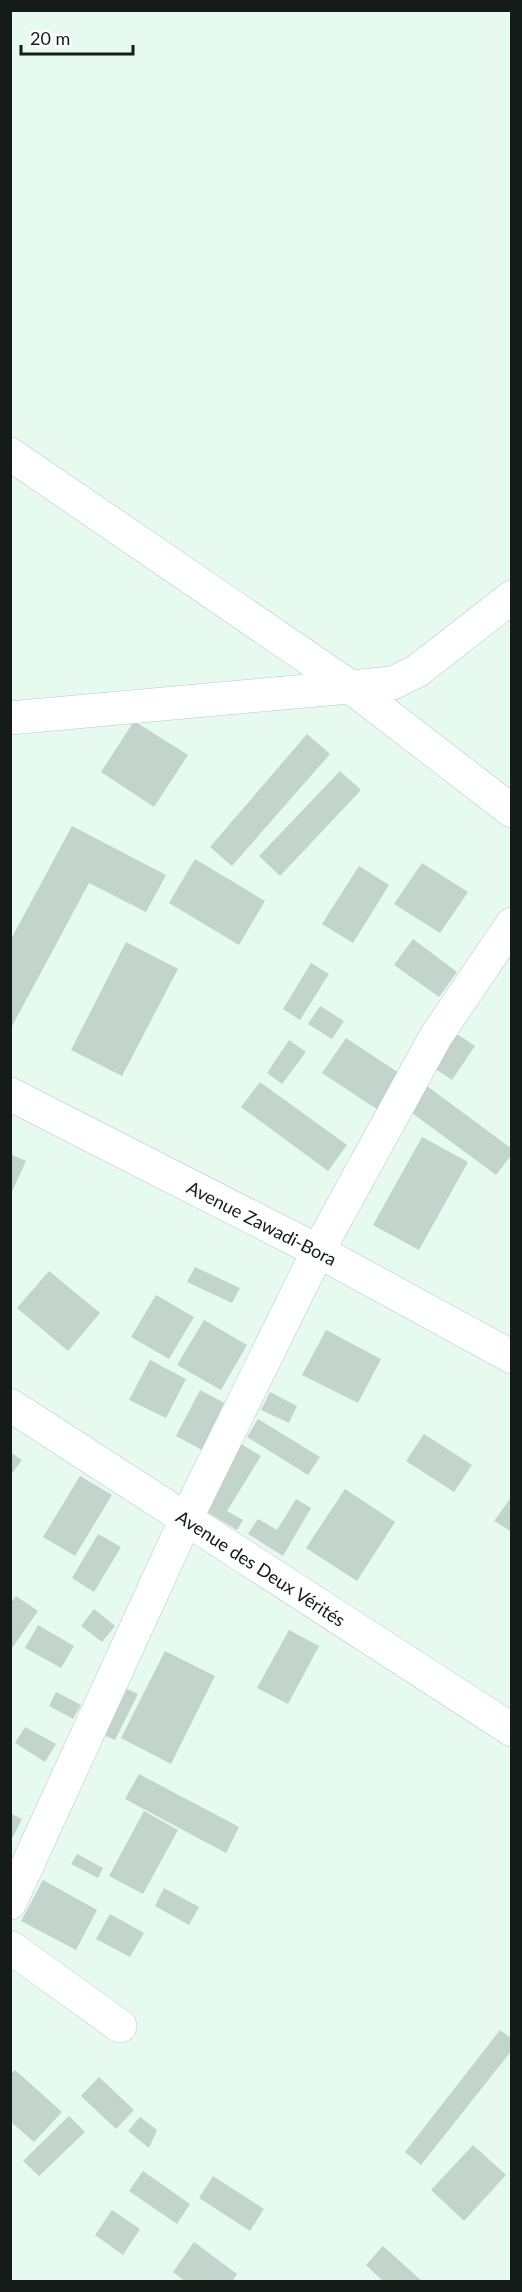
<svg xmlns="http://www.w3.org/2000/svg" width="522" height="2292" viewBox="0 0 522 2292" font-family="Lato,sans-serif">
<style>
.building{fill:#c2d4cb}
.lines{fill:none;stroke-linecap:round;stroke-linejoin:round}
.minor-casing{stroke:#b7cac0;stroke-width:34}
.minor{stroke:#fff;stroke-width:33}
.labels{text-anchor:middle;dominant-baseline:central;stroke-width:6;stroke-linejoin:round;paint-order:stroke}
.street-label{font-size:18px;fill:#141b18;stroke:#fff}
</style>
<rect width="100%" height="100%" fill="#e7faf0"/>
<path class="building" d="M 134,721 L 188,755 L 154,807 L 101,772 Z
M 307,734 L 330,754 L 232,866 L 210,847 Z
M 340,771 L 361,790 L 280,876 L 259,856 Z
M 72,826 L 166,875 L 146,912 L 89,883 L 10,1030 L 10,941 Z
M 195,859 L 265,901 L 239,945 L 169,903 Z
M 422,863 L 468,892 L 440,933 L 394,904 Z
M 359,866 L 389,885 L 353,943 L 322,924 Z
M 413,939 L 457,972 L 439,997 L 394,965 Z
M 126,942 L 178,969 L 122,1076 L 71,1050 Z
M 311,963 L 329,974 L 300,1020 L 283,1009 Z
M 320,1006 L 344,1021 L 332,1039 L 308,1024 Z
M 454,1032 L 475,1046 L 452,1080 L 431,1066 Z
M 346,1038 L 402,1075 L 378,1110 L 322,1073 Z
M 289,1040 L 306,1052 L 282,1084 L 267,1073 Z
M 260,1082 L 347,1145 L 328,1171 L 241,1107 Z
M 423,1083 L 512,1149 L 512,1154 L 496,1175 L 404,1107 Z
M 422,1137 L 468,1162 L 419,1250 L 373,1225 Z
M 10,1154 L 26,1161 L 10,1196 Z
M 195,1267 L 240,1288 L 232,1303 L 187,1282 Z
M 49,1271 L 100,1313 L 68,1351 L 17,1308 Z
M 156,1295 L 194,1317 L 169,1359 L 131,1337 Z
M 204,1320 L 247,1345 L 221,1390 L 177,1365 Z
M 326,1330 L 381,1359 L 358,1403 L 302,1375 Z
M 150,1360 L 186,1379 L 166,1418 L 129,1400 Z
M 200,1390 L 230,1406 L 206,1452 L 176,1436 Z
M 270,1392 L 297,1406 L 289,1423 L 261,1410 Z
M 258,1419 L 320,1457 L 308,1475 L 247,1437 Z
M 424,1434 L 472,1465 L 454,1492 L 406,1461 Z
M 241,1444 L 261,1456 L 227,1511 L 243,1520 L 237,1530 L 202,1509 Z
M 10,1452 L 22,1460 L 10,1476 Z
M 80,1476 L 112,1495 L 75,1556 L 43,1537 Z
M 345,1489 L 395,1522 L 357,1581 L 306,1548 Z
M 512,1496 L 512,1532 L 494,1521 Z
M 296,1499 L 311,1508 L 283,1556 L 248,1534 L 258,1519 L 277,1530 Z
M 98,1534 L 121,1547 L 94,1592 L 72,1578 Z
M 16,1596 L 38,1611 L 10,1651 L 10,1604 Z
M 94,1609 L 115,1626 L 102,1642 L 81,1626 Z
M 38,1625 L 74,1646 L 61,1668 L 25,1648 Z
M 289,1630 L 319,1646 L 288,1704 L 257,1688 Z
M 165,1651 L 215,1676 L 171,1764 L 121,1738 Z
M 127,1689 L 138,1694 L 115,1740 L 104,1735 Z
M 56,1692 L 81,1705 L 73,1719 L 49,1706 Z
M 25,1727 L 56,1744 L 45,1762 L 15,1743 Z
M 139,1774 L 239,1827 L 226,1853 L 125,1799 Z
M 144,1811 L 178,1830 L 143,1894 L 109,1876 Z
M 10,1813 L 22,1819 L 13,1837 L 10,1835 Z
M 77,1854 L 103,1868 L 98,1878 L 71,1864 Z
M 43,1880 L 97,1910 L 76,1950 L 21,1921 Z
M 164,1888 L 199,1907 L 189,1925 L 155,1906 Z
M 110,1914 L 144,1933 L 130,1957 L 96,1939 Z
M 500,2030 L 512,2039 L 512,2050 L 421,2165 L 405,2152 Z
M 15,2070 L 62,2112 L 34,2142 L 10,2121 L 10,2075 Z
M 99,2077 L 134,2110 L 116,2129 L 81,2096 Z
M 69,2116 L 85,2132 L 39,2176 L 23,2161 Z
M 140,2117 L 157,2130 L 149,2148 L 128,2131 Z
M 473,2145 L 506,2175 L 464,2221 L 431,2190 Z
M 143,2171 L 190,2204 L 177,2224 L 129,2191 Z
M 213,2176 L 264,2209 L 250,2231 L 199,2198 Z
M 112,2210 L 140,2229 L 123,2255 L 95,2235 Z
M 194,2242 L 237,2274 L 232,2282 L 186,2282 L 173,2272 Z
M 383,2246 L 423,2282 L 384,2282 L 366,2265 Z"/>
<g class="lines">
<defs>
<path id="minor" d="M 10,454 L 352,688 L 512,811
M 10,718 L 393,683 L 417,671 L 512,597
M 10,1094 L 318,1251 L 512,1357
M 10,1405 L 512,1730
M 10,1903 L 186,1519 L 318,1251 L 436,1036 L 512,924
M 10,1947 L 120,2026"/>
</defs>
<use href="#minor" class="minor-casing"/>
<use href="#minor" class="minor"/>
</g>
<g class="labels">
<g class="street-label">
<text transform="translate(262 1223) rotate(27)">Avenue Zawadi-Bora</text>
<text transform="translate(261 1568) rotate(33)">Avenue des Deux Vérités</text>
</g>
</g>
<rect width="522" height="2292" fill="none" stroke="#141b18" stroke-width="24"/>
<path d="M21 45v9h112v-9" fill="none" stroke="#141b18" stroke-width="3"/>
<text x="30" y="45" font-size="18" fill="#141b18" stroke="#ffffff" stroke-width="4.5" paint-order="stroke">20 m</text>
</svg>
